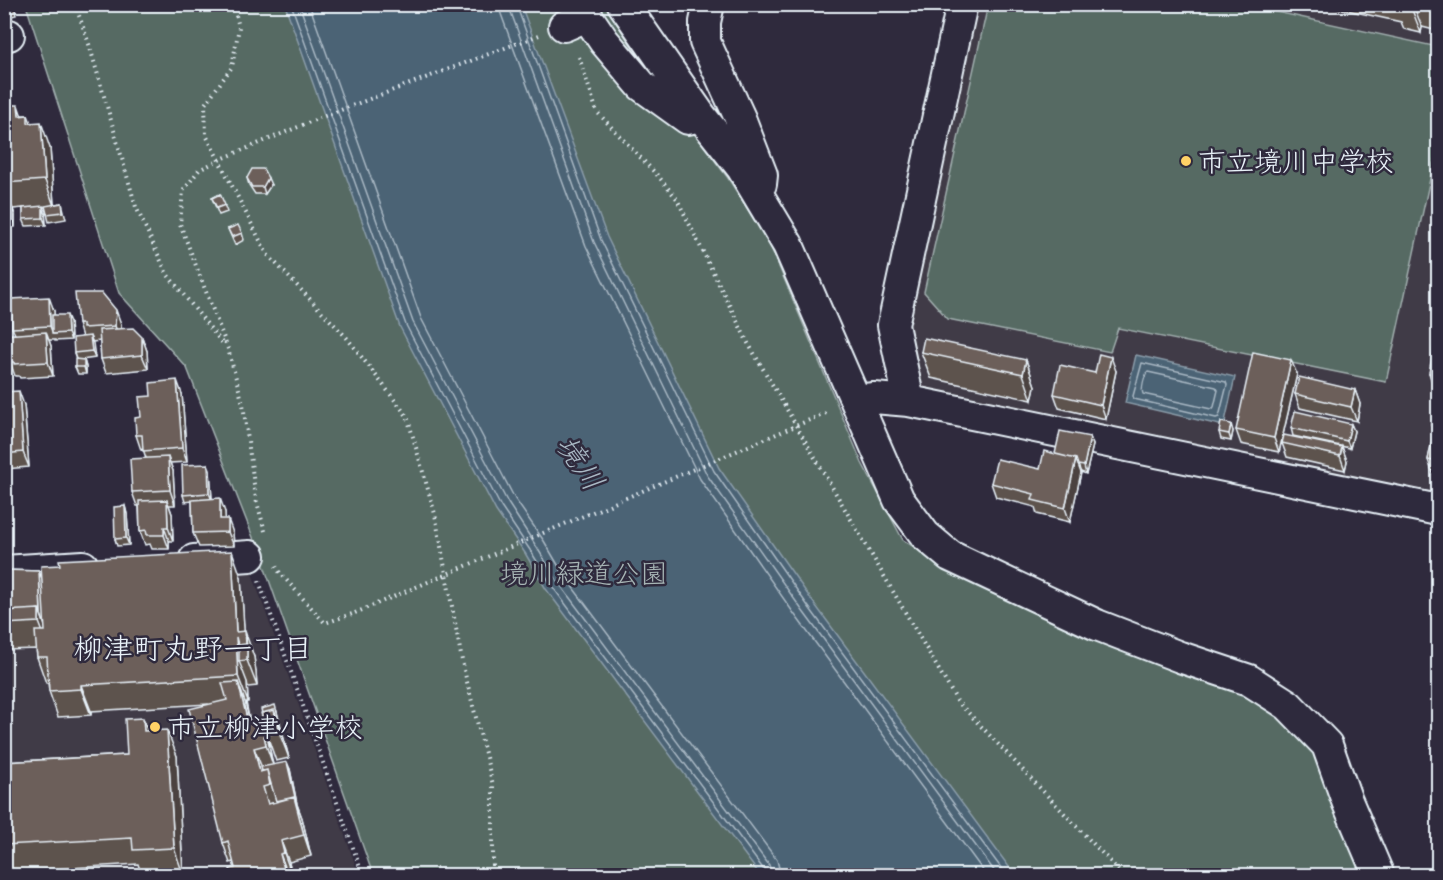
<svg xmlns="http://www.w3.org/2000/svg" width="1443" height="880" viewBox="0 0 1443 880" font-family="Caveat,'Klee One',sans-serif">
<style>
.built{fill:#413a46}
.green{fill:#576b64;stroke:#a0aeae;stroke-width:1.5}
.water{fill:#4b6375;stroke:#8a9ca9;stroke-width:1.5}
.lines{fill:none;stroke-linecap:round;stroke-linejoin:round}
.shore{stroke:#a9b8c4;stroke-width:1.5}
.street-casing{stroke:#e8f1f8;stroke-width:34}
.path{stroke:#e8f1f8;stroke-width:4;stroke-dasharray:1.5 4.5;stroke-linecap:butt}
.street{stroke:#2f2a3d;stroke-width:30}
.path-bridge{stroke:#e8f1f8;stroke-width:4;stroke-dasharray:1.5 4.5;stroke-linecap:butt}
.wall{fill:#5d524d;stroke:#e8f1f8;stroke-width:1.5}
.shaded-wall{fill:#4c423f;stroke:#e8f1f8;stroke-width:1.5}
.building{fill:#6c5f5a;stroke:#e8f1f8;stroke-width:1.5}
.poi-dot{fill:#ffd166;stroke:#2f2a3d;stroke-width:2}
.labels{text-anchor:middle;dominant-baseline:central;stroke-width:5;stroke-linejoin:round;paint-order:stroke}
.poi-label{font-size:28px;fill:#e8f1f8;stroke:#2f2a3d;text-anchor:start}
.park-label{font-size:28px;fill:#a7b5b5;stroke:#2f2a3d}
.water-label{font-size:30px;font-style:italic;fill:#a9b8c4;stroke:#2f2a3d}
.neighbourhood-label{font-size:30px;fill:#e8f1f8;stroke:#2f2a3d}
</style>
<rect width="100%" height="100%" fill="#2f2a3d"/>
<filter id="ink" filterUnits="userSpaceOnUse"><feTurbulence type="fractalNoise" baseFrequency=".0167" numOctaves="2"/><feDisplacementMap in="SourceGraphic" scale="12" xChannelSelector="R" yChannelSelector="G"/><feConvolveMatrix kernelMatrix="1 2 1 2 8 2 1 2 1" color-interpolation-filters="sRGB"/></filter>
<g filter="url(#ink)">
<path class="built" d="M 967,5 L 1438,5 L 1438,495 L 924,388 L 900,318 Z
M 249,565 L 359,875 L 5,876 L 5,579 Z"/>
<path class="green" d="M 26,5 L 605,5 L 646,69 L 728,178 L 769,243 L 862,463 L 903,540 L 943,565 L 1246,689 L 1283,713 L 1316,750 L 1368,875 L 373,875 L 263,563 L 187,368 L 119,293 Z
M 988,5 L 1259,5 L 1258,8 L 1438,47 L 1438,142 L 1386,382 L 1118,328 L 1110,352 L 948,319 L 924,292 Z"/>
<path class="water" d="M 285,5 L 521,5 L 607,237 L 719,468 L 813,602 L 1015,875 L 760,875 L 546,589 L 525,553 L 496,511 L 400,327 Z
M 1136,355 L 1235,377 L 1224,426 L 1125,403 Z"/>
<g class="lines">
<path class="shore" d="M 291,4 L 406,325 L 501,507 L 530,550 L 552,586 L 738,835 L 764,870 L 765,876
M 299,4 L 413,322 L 508,503 L 536,546 L 558,582 L 769,865 L 772,876
M 309,4 L 421,318 L 515,499 L 544,541 L 565,577 L 777,860 L 781,876
M 499,4 L 501,14 L 586,246 L 700,479 L 795,615 L 987,876
M 508,4 L 594,242 L 707,475 L 802,610 L 998,876
M 516,4 L 601,240 L 714,471 L 808,606 L 1007,876
M 1142,363 L 1226,382 L 1227,385 L 1219,417 L 1216,418 L 1134,399 L 1133,396 Z
M 1148,372 L 1216,387 L 1218,390 L 1214,407 L 1211,409 L 1143,394 C 1141,389 1144,376 1148,372 Z"/>
<defs>
<path id="street" d="M 623,4 L 701,116 L 742,168 L 788,245 L 899,500 L 925,535 L 950,556 L 1097,625 L 1180,657 L 1249,680 L 1288,705 L 1327,745 L 1347,801 L 1379,876
M 709,4 L 705,22 L 705,42 L 740,118 L 762,175 L 761,184
M 564,26 L 587,16 L 604,41 L 642,86 L 688,119 L 701,116
M 4,35 L 9,35
M 856,400 L 874,398 L 909,401 L 1438,510
M 909,401 L 893,325 L 962,4
M 194,560 L 250,556
M 4,571 L 83,566"/>
</defs>
<use href="#street" class="street-casing"/>
<path class="path" d="M 75,4 L 89,44 L 136,207 L 167,274 L 223,344
M 233,4 L 239,27 L 232,67 L 205,104 L 206,135 L 267,254 L 347,338 L 407,416 L 435,514 L 463,666 L 493,785 L 493,876
M 579,57 L 597,112 L 659,177 L 677,199 L 748,343 L 957,701 L 1124,876
M 265,531 L 256,499 L 243,404 L 228,349 L 180,224 L 183,191 L 199,170 L 219,160 L 317,119 L 539,35
M 276,566 L 280,573 L 325,623 L 355,613
M 259,581 L 363,876"/>
<use href="#street" class="street"/>
<path class="path-bridge" d="M 355,613 L 826,413"/>
</g>
<path class="wall" d="M 4,4 L 14,4 L 16,15 L 4,18 Z
M 1319,4 L 1438,4 L 1438,31 L 1422,27 L 1421,33 L 1404,29 L 1401,22 Z
M 4,86 L 6,105 L 22,115 L 28,115 L 31,123 L 50,148 L 54,204 L 62,203 L 66,219 L 49,222 L 47,214 L 46,207 L 43,207 L 45,213 L 46,225 L 26,226 L 23,219 L 23,208 L 13,209 L 15,215 L 15,227 L 4,227 Z
M 247,178 L 271,185 L 265,194 L 255,194 L 249,185 Z
M 220,194 L 227,212 L 219,215 L 212,198 Z
M 228,229 L 242,233 L 244,240 L 235,245 Z
M 54,311 L 54,315 L 70,322 L 71,340 L 55,341 L 55,340 L 49,340 L 51,346 L 53,376 L 20,378 L 19,376 L 15,376 L 10,362 L 4,362 L 4,335 L 15,334 L 12,328 Z
M 78,324 L 121,324 L 121,329 L 142,337 L 147,351 L 148,369 L 106,373 L 101,359 L 100,341 L 92,342 L 95,358 L 81,360 L 84,360 L 86,367 L 86,374 L 78,374 L 75,367 L 76,359 L 74,353 L 82,337 Z
M 1438,346 L 1438,394 L 1436,394 L 1429,373 Z
M 921,352 L 1026,360 L 1035,386 L 1032,400 L 931,378 Z
M 1116,371 L 1106,419 L 1059,408 L 1054,394 L 1095,373 Z
M 1297,374 L 1279,452 L 1241,444 L 1236,430 Z
M 1355,390 L 1360,404 L 1357,421 L 1300,408 L 1295,394 Z
M 4,392 L 24,405 L 29,467 L 4,469 Z
M 182,394 L 187,462 L 170,463 L 173,471 L 175,505 L 169,505 L 172,514 L 173,541 L 169,541 L 169,549 L 152,549 L 150,544 L 145,545 L 140,531 L 139,506 L 137,506 L 132,492 L 146,458 L 143,449 L 141,450 L 136,435 L 141,417 Z
M 1438,405 L 1438,481 L 1435,480 L 1428,460 L 1434,433 L 1431,425 Z
M 1351,424 L 1354,431 L 1350,448 L 1293,436 L 1291,428 Z
M 1233,431 L 1231,441 L 1221,439 L 1219,432 Z
M 1090,437 L 1093,445 L 1086,474 L 1081,472 L 1070,522 L 1037,514 L 1035,507 L 996,497 L 991,483 L 1040,469 L 1055,454 Z
M 1282,443 L 1342,447 L 1347,461 L 1345,470 L 1287,457 Z
M 208,464 L 210,471 L 212,499 L 225,512 L 225,519 L 233,533 L 234,546 L 199,547 L 193,533 L 192,501 L 185,502 L 183,495 Z
M 125,506 L 127,514 L 129,545 L 117,546 L 115,539 Z
M 4,570 L 39,571 L 42,580 L 241,577 L 244,631 L 254,657 L 256,672 L 257,686 L 248,687 L 247,682 L 248,702 L 246,702 L 250,723 L 268,741 L 273,765 L 290,769 L 297,804 L 302,818 L 311,856 L 289,862 L 291,873 L 288,874 L 235,868 L 233,862 L 230,863 L 223,843 L 208,704 L 91,711 L 91,715 L 58,717 L 49,691 L 48,683 L 46,683 L 37,657 L 36,649 L 4,650 Z
M 277,712 L 289,758 L 276,761 L 267,735 Z
M 148,731 L 177,756 L 183,874 L 142,876 L 138,864 L 4,872 L 4,762 L 127,755 Z"/>
<path class="shaded-wall" d="M 1412,4 L 1427,4 L 1414,7 L 1422,27 L 1421,33 L 1411,7 Z
M 4,86 L 5,88 L 8,132 L 4,122 Z
M 18,105 L 27,131 L 19,116 Z
M 41,122 L 50,148 L 54,206 L 45,180 Z
M 268,178 L 271,185 L 265,194 L 263,187 Z
M 43,206 L 45,213 L 46,225 L 43,218 Z
M 12,207 L 15,215 L 15,227 L 13,219 Z
M 49,297 L 54,311 L 55,334 L 53,334 L 50,326 Z
M 116,310 L 121,324 L 121,340 L 115,326 Z
M 67,315 L 70,322 L 71,340 L 68,333 Z
M 46,332 L 51,346 L 53,376 L 48,362 Z
M 90,336 L 93,343 L 95,358 L 92,351 Z
M 142,337 L 147,351 L 148,369 L 142,355 Z
M 1111,357 L 1116,371 L 1106,419 L 1101,405 Z
M 84,360 L 86,367 L 86,374 L 84,367 Z
M 1026,360 L 1035,386 L 1032,400 L 1023,374 Z
M 1291,360 L 1297,374 L 1279,452 L 1274,438 Z
M 177,380 L 182,394 L 187,462 L 182,448 Z
M 1355,390 L 1360,404 L 1357,421 L 1351,407 Z
M 19,391 L 24,405 L 29,467 L 23,452 Z
M 1231,424 L 1233,431 L 1231,441 L 1229,434 Z
M 1351,424 L 1354,431 L 1350,448 L 1347,441 Z
M 1090,437 L 1093,445 L 1086,474 L 1084,466 Z
M 1342,447 L 1347,461 L 1345,470 L 1340,456 Z
M 168,457 L 173,471 L 175,505 L 170,490 Z
M 1076,459 L 1081,473 L 1070,522 L 1065,508 Z
M 208,464 L 210,471 L 212,500 L 209,493 Z
M 220,498 L 225,512 L 226,533 L 220,519 Z
M 167,500 L 172,514 L 173,541 L 168,527 Z
M 125,506 L 127,514 L 129,545 L 126,538 Z
M 228,519 L 233,533 L 234,546 L 228,532 Z
M 164,527 L 169,541 L 169,549 L 164,535 Z
M 232,551 L 241,577 L 245,644 L 236,632 Z
M 39,571 L 44,585 L 46,628 L 41,614 Z
M 39,609 L 48,635 L 49,648 L 39,622 Z
M 245,631 L 254,657 L 256,672 L 257,686 L 247,660 L 247,646 Z
M 236,637 L 244,661 L 239,661 L 247,682 L 248,702 L 238,676 Z
M 238,682 L 245,702 L 255,744 L 248,723 Z
M 81,685 L 91,711 L 91,715 L 81,689 Z
M 274,710 L 283,736 L 289,758 L 279,732 Z
M 143,718 L 152,744 L 144,731 Z
M 261,721 L 268,741 L 273,765 L 266,745 Z
M 167,730 L 177,756 L 183,874 L 174,848 Z
M 254,748 L 262,768 L 266,784 L 260,772 Z
M 287,762 L 290,769 L 297,804 L 295,797 Z
M 294,797 L 302,818 L 311,856 L 304,835 Z
M 281,841 L 289,862 L 291,873 L 284,853 Z
M 280,854 L 288,874 L 288,876 L 286,876 Z"/>
<path class="building" d="M 1401,4 L 1412,4 L 1411,7 Z
M 1415,4 L 1438,4 L 1438,12 L 1414,7 Z
M 4,105 L 18,105 L 19,116 L 28,115 L 28,123 L 41,122 L 45,180 L 4,183 Z
M 252,169 L 263,169 L 268,178 L 263,187 L 252,187 L 247,178 Z
M 220,194 L 225,205 L 217,208 L 212,198 Z
M 62,203 L 63,212 L 47,214 L 45,206 Z
M 43,206 L 43,218 L 23,219 L 23,208 Z
M 12,207 L 13,219 L 4,220 L 4,208 Z
M 238,225 L 242,233 L 232,237 L 228,229 Z
M 75,293 L 102,293 L 116,310 L 115,326 L 83,328 L 83,324 L 78,324 Z
M 49,297 L 50,326 L 12,328 L 11,299 Z
M 52,315 L 67,315 L 68,333 L 52,334 Z
M 133,328 L 142,337 L 142,355 L 101,359 L 99,330 Z
M 46,332 L 48,362 L 14,364 L 14,362 L 10,362 L 9,347 L 4,348 L 4,335 Z
M 90,336 L 92,351 L 74,353 L 73,338 Z
M 924,338 L 1026,360 L 1023,374 L 921,352 Z
M 1434,345 L 1438,346 L 1438,375 L 1429,373 Z
M 1253,352 L 1291,360 L 1274,438 L 1236,430 Z
M 1099,354 L 1111,357 L 1101,405 L 1054,394 L 1060,365 L 1095,373 Z
M 75,359 L 84,360 L 84,367 L 75,367 Z
M 1299,377 L 1355,390 L 1351,407 L 1295,394 Z
M 177,380 L 182,448 L 143,451 L 142,435 L 136,435 L 135,418 L 141,417 L 139,397 L 151,396 L 150,383 Z
M 19,391 L 23,452 L 4,454 L 4,392 Z
M 1436,404 L 1438,405 L 1438,462 L 1428,460 L 1435,426 L 1431,425 Z
M 1295,411 L 1351,424 L 1347,441 L 1291,428 Z
M 1221,422 L 1231,424 L 1229,434 L 1219,432 Z
M 1060,431 L 1090,437 L 1084,466 L 1078,465 L 1076,459 L 1055,454 Z
M 1284,435 L 1342,447 L 1340,456 L 1282,443 Z
M 1044,451 L 1076,459 L 1065,508 L 1032,500 L 1034,494 L 991,483 L 997,459 L 1040,469 Z
M 168,457 L 170,490 L 132,492 L 130,459 Z
M 208,464 L 209,493 L 183,495 L 182,465 Z
M 220,498 L 220,519 L 228,519 L 228,532 L 193,533 L 192,500 Z
M 167,500 L 168,527 L 164,527 L 164,535 L 147,535 L 146,530 L 140,531 L 139,501 Z
M 125,506 L 126,538 L 115,539 L 114,507 Z
M 232,551 L 236,632 L 245,631 L 246,644 L 238,645 L 236,637 L 238,676 L 81,685 L 81,689 L 49,691 L 47,657 L 37,657 L 35,631 L 45,631 L 41,566 L 60,565 L 59,560 Z
M 4,570 L 39,571 L 41,614 L 39,609 L 4,611 Z
M 39,609 L 39,622 L 4,624 L 4,611 Z
M 239,646 L 247,646 L 247,660 L 239,661 Z
M 238,682 L 248,723 L 261,721 L 266,745 L 254,748 L 260,772 L 267,770 L 270,785 L 263,787 L 268,804 L 294,797 L 304,835 L 281,841 L 284,853 L 280,854 L 286,876 L 232,876 L 230,869 L 235,868 L 228,841 L 223,843 L 189,709 L 227,700 L 222,683 Z
M 275,705 L 281,727 L 280,727 L 274,710 L 262,713 L 261,709 Z
M 274,710 L 279,732 L 267,735 L 261,713 Z
M 143,718 L 144,731 L 167,730 L 174,848 L 133,850 L 132,838 L 4,845 L 4,762 L 127,755 L 125,719 Z
M 287,762 L 295,797 L 276,801 L 267,770 L 262,771 L 261,767 Z"/>
</g>
<g class="poi-dot">
<circle cx="1186" cy="161" r="6"/>
<circle cx="155" cy="727" r="6"/>
</g>
<g class="labels">
<g class="poi-label">
<text x="1198" y="161">市立境川中学校</text>
<text x="167" y="727">市立柳津小学校</text>
</g>
<g class="park-label">
<text x="584" y="573">境川緑道公園</text>
</g>
<g class="water-label">
<text transform="translate(580 463) rotate(56)">境川</text>
</g>
<g class="neighbourhood-label">
<text x="193" y="649">柳津町丸野一丁目</text>
</g>
</g>
<rect width="1443" height="880" fill="none" stroke="#2f2a3d" stroke-width="24"/>
<rect x="12" y="12" width="1419" height="856" fill="none" stroke="#e8f1f8" stroke-width="2" filter="url(#ink)"/>
</svg>
